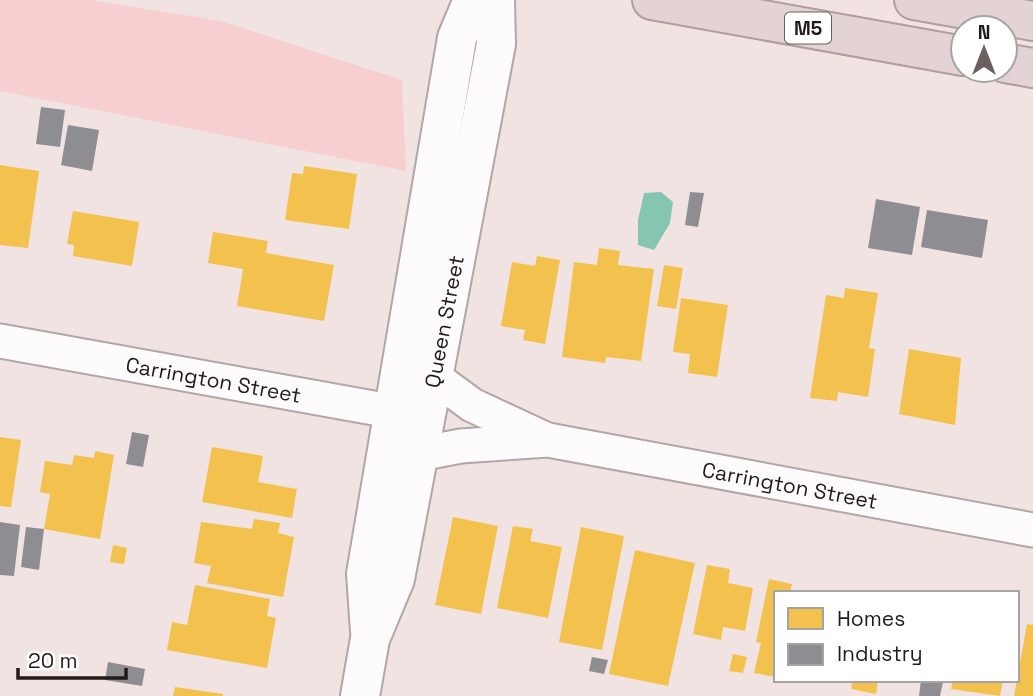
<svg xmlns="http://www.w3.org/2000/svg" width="1033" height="696" viewBox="0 0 1033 696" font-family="'Space Grotesk',sans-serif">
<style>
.green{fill:#f7cfd0}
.water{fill:#87c5b3}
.homes{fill:#f2c14e}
.industry{fill:#8d8d92}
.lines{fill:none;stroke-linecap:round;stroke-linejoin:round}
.street-casing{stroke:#b2a6a6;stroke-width:37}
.secondary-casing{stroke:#b2a6a6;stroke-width:42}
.highway-casing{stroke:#b29d9e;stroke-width:42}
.street{stroke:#fdfbfb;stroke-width:33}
.secondary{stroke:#fdfbfb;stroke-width:38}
.highway{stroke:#e3d3d5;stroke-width:38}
.labels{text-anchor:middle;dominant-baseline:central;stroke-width:7;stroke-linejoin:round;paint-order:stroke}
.shield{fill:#fff;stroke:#655e5f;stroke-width:2}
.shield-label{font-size:19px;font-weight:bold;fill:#23191a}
.street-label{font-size:21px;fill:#23191a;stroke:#fff}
</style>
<rect width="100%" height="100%" fill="#f2e3e3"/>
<path class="green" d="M 0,0 L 91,0 L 221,21 L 402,80 L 406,171 L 0,91 Z"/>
<path class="water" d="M 661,192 L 673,202 L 670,223 L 654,250 L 638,245 L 638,220 L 644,193 Z"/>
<path class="homes" d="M 0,165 L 39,171 L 28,248 L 0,245 Z
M 304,166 L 357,174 L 349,229 L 285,220 L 292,173 L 303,174 Z
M 73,211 L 139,222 L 132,266 L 73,256 L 74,245 L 67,244 Z
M 213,232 L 268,241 L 266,253 L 334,265 L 324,321 L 237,306 L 243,269 L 208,263 Z
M 599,248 L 620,251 L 618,265 L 654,269 L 641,361 L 606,357 L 605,363 L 562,357 L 574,262 L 597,265 Z
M 537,256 L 560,260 L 545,344 L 523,340 L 525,330 L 501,326 L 512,262 L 535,266 Z
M 664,265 L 683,268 L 676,309 L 657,306 Z
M 845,288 L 878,293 L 869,348 L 875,349 L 868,397 L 838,392 L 837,401 L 810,398 L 826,295 L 844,298 Z
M 681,298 L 728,305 L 717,377 L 688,373 L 690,354 L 673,352 Z
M 909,349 L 961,358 L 955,425 L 899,414 Z
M 0,437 L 21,440 L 11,507 L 0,506 Z
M 212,447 L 263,456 L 258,482 L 297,489 L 292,518 L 202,502 Z
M 95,451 L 114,455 L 100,539 L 44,529 L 50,494 L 40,492 L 45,461 L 72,465 L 74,455 L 94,458 Z
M 453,517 L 498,526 L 481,614 L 435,605 Z
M 254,519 L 280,523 L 278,533 L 294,537 L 283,597 L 207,583 L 211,566 L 194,563 L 201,522 L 252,529 Z
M 513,526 L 533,529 L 530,541 L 562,547 L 548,618 L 497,608 Z
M 581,527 L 624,536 L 602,650 L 559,642 Z
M 113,545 L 127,548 L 124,564 L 110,562 Z
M 635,550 L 695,563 L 668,686 L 609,674 Z
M 707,565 L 730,569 L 728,583 L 753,588 L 745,631 L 723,627 L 721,640 L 693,634 Z
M 769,579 L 792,584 L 790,593 L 776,593 L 776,677 L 754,673 L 761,643 L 756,642 Z
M 195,585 L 270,599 L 267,616 L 276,618 L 267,668 L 167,650 L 172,622 L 187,625 Z
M 1027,624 L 1033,625 L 1033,696 L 1014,696 Z
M 733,654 L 747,657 L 743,673 L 729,671 Z
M 853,680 L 878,680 L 876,694 L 851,689 Z
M 953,680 L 1003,680 L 1000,696 L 951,689 Z
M 175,687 L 223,694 L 223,696 L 173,696 Z"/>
<path class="industry" d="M 41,107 L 65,110 L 60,147 L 36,144 Z
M 68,125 L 99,130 L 92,171 L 61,165 Z
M 690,192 L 704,193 L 698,227 L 685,225 Z
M 876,199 L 920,207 L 912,255 L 868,248 Z
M 927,210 L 988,220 L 982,258 L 921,247 Z
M 132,432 L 149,435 L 143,467 L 126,464 Z
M 0,522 L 20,525 L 14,576 L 0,575 Z
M 26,527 L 44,529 L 39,570 L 21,567 Z
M 592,657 L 608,660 L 604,674 L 589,671 Z
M 108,662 L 145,669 L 142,686 L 105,680 Z
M 921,680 L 943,682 L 940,696 L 919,696 Z"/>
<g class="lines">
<defs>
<g id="street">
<path id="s1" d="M 0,341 L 418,416"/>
<path d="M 434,377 L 472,405 L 545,439"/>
<path id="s2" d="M 419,454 L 461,446 L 548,440 L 1033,530"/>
</g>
<g id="secondary">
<path d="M 370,631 L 366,574 L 457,38 L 473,0"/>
<path id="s3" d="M 360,696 L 370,639 L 395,579 L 496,44 L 495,0"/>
</g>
<path id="highway" d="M 652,0 L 963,56
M 914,0 L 1033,21
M 1005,63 L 1033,68"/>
</defs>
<use href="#street" class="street-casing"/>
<use href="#secondary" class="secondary-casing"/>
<use href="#highway" class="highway-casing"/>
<use href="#street" class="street"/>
<use href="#secondary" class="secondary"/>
<use href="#highway" class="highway"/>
</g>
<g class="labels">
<rect class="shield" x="785" y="12.5" width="46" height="31" rx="5"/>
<g class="shield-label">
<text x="808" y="28">M5</text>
</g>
<g class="street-label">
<text stroke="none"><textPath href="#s3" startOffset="385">Queen Street</textPath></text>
<text stroke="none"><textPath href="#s1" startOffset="217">Carrington Street</textPath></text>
<text stroke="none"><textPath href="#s2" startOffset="376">Carrington Street</textPath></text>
</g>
</g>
<rect x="774" y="591" width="245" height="91" fill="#ffffff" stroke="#a7a3a3" stroke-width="2"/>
<rect x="788" y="608" width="35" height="21" fill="#f2c14e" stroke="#a7a3a3" stroke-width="2"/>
<text x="837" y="626" font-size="21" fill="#23191a">Homes</text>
<rect x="788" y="644" width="35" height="21" fill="#8d8d92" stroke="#a7a3a3" stroke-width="2"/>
<text x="837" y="661" font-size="21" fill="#23191a">Industry</text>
<g transform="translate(984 49)"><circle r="33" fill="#ffffff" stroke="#a7a3a3" stroke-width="2"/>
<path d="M0-5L12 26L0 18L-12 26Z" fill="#6b6060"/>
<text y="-10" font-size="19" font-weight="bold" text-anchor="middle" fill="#23191a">N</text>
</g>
<path d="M18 668v10h108v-10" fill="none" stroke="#23191a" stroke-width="3.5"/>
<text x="28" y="668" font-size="21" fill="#23191a" stroke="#ffffff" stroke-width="5" paint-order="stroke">20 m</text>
</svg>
